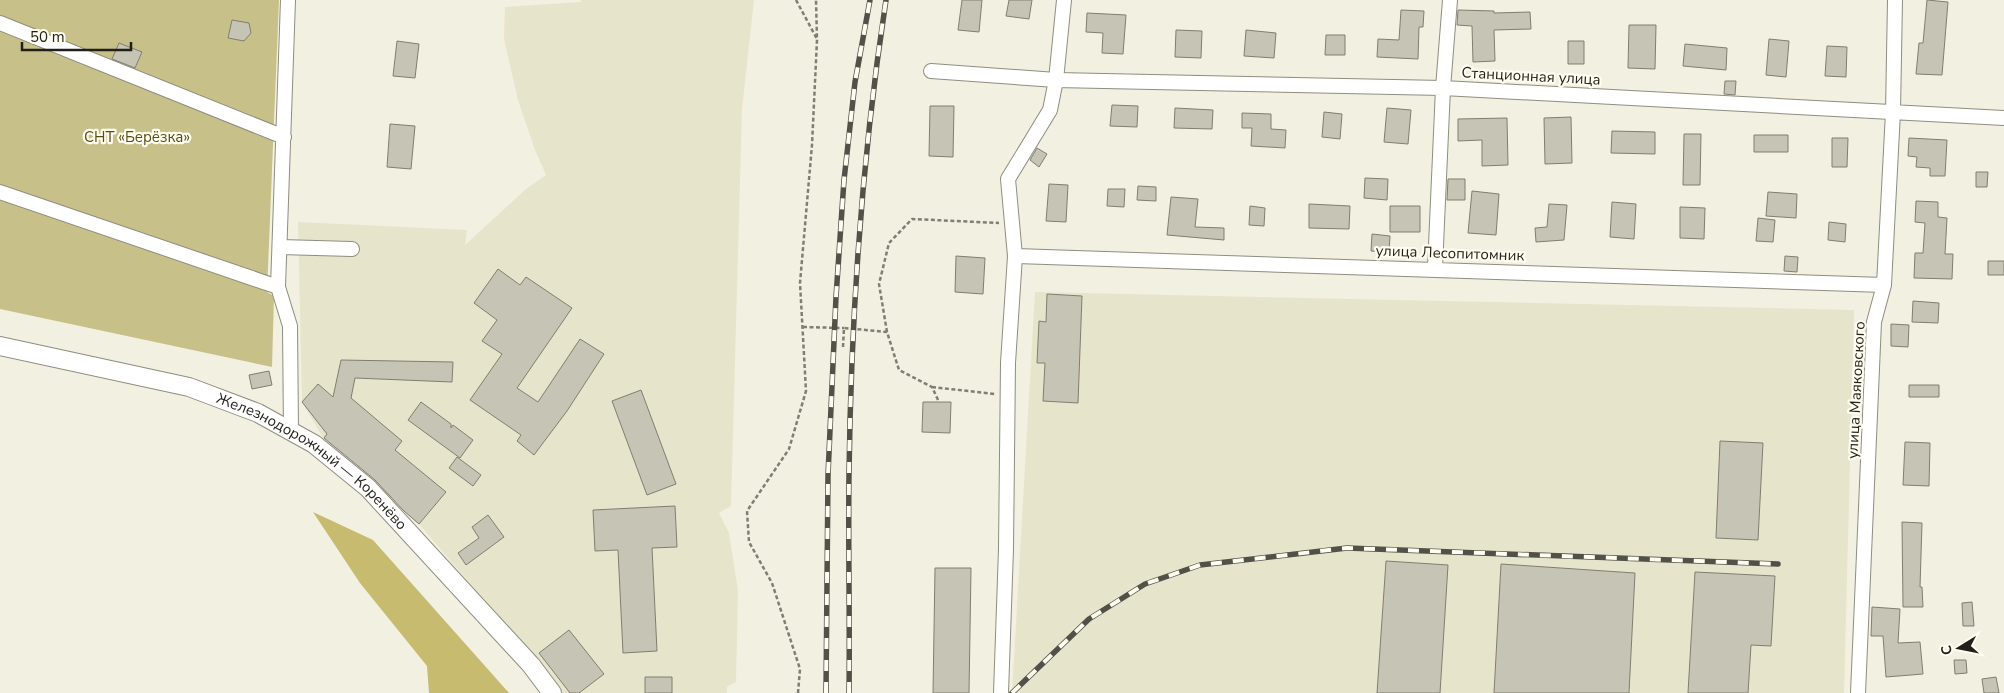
<svg xmlns="http://www.w3.org/2000/svg" width="2004" height="693" viewBox="0 0 2004 693" font-family="'Nunito Sans',sans-serif">
<style>
.built{fill:#e7e4cc}
.green{fill:#c8c089}
.forest{fill:#c6bb6f}
.building{fill:#c6c4b5;stroke:#807e6f}
.lines{fill:none;stroke-linecap:round;stroke-linejoin:round}
.minor-casing{stroke:#8f8d7f;stroke-width:16}
.major-casing{stroke:#8f8d7f;stroke-width:20}
.path{stroke:#7f7e74;stroke-width:2.5;stroke-dasharray:4 2.5;stroke-linecap:butt}
.minor{stroke:#fff;stroke-width:14}
.major{stroke:#fff;stroke-width:18}
.rail-casing{stroke:#525149;stroke-width:5.5}
.rail{stroke:#fffdf0;stroke-width:4;stroke-dasharray:11;stroke-linecap:butt}
.labels{text-anchor:middle;dominant-baseline:central;stroke-width:4.5;stroke-linejoin:round;paint-order:stroke}
.street-label{font-size:15px;fill:#201f1a;stroke:#fffdf0}
.park-label{font-size:15px;fill:#564d13;stroke:#fffdf0}
</style>
<rect width="100%" height="100%" fill="#f2f0e0"/>
<path class="built" d="M 581,0 L 754,0 L 742,109 L 731,506 L 719,513 L 729,533 L 738,591 L 736,682 L 727,687 L 727,693 L 562,693 L 419,524 L 329,448 L 302,402 L 298,222 L 467,230 L 465,245 L 526,189 L 546,175 L 535,150 L 518,100 L 504,39 L 505,7 L 581,2 Z
M 1035,292 L 1854,310 L 1844,693 L 1012,693 Z"/>
<path class="green" d="M 0,0 L 279,0 L 267,292 L 274,296 L 272,367 L 0,309 Z"/>
<path class="forest" d="M 313,512 L 373,540 L 509,693 L 429,693 L 427,666 L 360,583 Z"/>
<path class="building" d="M 962,0 L 982,0 L 979,32 L 958,30 Z
M 1009,0 L 1032,0 L 1029,19 L 1006,16 Z
M 1927,0 L 1948,2 L 1942,75 L 1916,74 L 1919,43 L 1923,43 Z
M 1401,10 L 1424,11 L 1423,27 L 1419,27 L 1418,59 L 1377,57 L 1378,39 L 1399,40 Z
M 1458,10 L 1494,11 L 1494,13 L 1530,12 L 1531,29 L 1494,30 L 1495,61 L 1473,62 L 1472,26 L 1457,25 Z
M 1087,13 L 1126,15 L 1123,54 L 1102,53 L 1103,33 L 1086,32 Z
M 232,20 L 249,23 L 251,33 L 244,41 L 228,38 Z
M 1629,25 L 1656,25 L 1655,69 L 1628,68 Z
M 1176,30 L 1202,31 L 1201,58 L 1175,57 Z
M 1246,30 L 1276,33 L 1274,58 L 1244,56 Z
M 1326,35 L 1345,35 L 1345,55 L 1325,55 Z
M 1769,39 L 1789,41 L 1786,77 L 1766,75 Z
M 397,41 L 419,44 L 415,78 L 393,76 Z
M 1568,41 L 1584,41 L 1584,64 L 1568,64 Z
M 119,43 L 142,52 L 135,68 L 112,59 Z
M 1685,44 L 1727,48 L 1726,70 L 1683,66 Z
M 1827,46 L 1847,47 L 1846,77 L 1825,76 Z
M 1725,81 L 1736,81 L 1735,95 L 1724,94 Z
M 1112,105 L 1138,106 L 1137,127 L 1110,126 Z
M 930,106 L 954,106 L 953,157 L 929,156 Z
M 1175,108 L 1213,110 L 1212,129 L 1174,128 Z
M 1387,108 L 1411,110 L 1408,144 L 1384,142 Z
M 1324,112 L 1342,114 L 1340,139 L 1322,137 Z
M 1242,113 L 1271,114 L 1271,129 L 1286,130 L 1285,148 L 1251,146 L 1252,128 L 1242,128 Z
M 1571,117 L 1572,163 L 1545,164 L 1544,118 Z
M 1507,118 L 1508,165 L 1482,166 L 1482,140 L 1458,141 L 1458,119 Z
M 390,124 L 415,126 L 411,169 L 387,167 Z
M 1612,131 L 1655,132 L 1655,154 L 1611,153 Z
M 1684,134 L 1701,134 L 1700,185 L 1683,185 Z
M 1754,135 L 1788,135 L 1788,152 L 1754,152 Z
M 1832,138 L 1848,138 L 1847,167 L 1832,167 Z
M 1909,138 L 1947,140 L 1945,176 L 1930,176 L 1930,168 L 1916,167 L 1917,157 L 1908,156 Z
M 1037,148 L 1047,154 L 1039,167 L 1030,160 Z
M 1976,172 L 1988,172 L 1987,187 L 1976,187 Z
M 1365,178 L 1388,179 L 1387,200 L 1364,198 Z
M 1448,179 L 1465,179 L 1465,200 L 1447,200 Z
M 1049,184 L 1068,185 L 1066,222 L 1046,221 Z
M 1138,186 L 1156,187 L 1156,201 L 1137,200 Z
M 1108,189 L 1125,189 L 1124,207 L 1107,206 Z
M 1472,191 L 1499,194 L 1496,235 L 1468,233 Z
M 1768,192 L 1797,194 L 1796,218 L 1766,216 Z
M 1171,197 L 1198,199 L 1195,227 L 1224,228 L 1224,240 L 1167,235 Z
M 1916,201 L 1938,202 L 1938,217 L 1947,218 L 1945,254 L 1953,254 L 1952,279 L 1914,278 L 1915,253 L 1923,253 L 1925,223 L 1915,222 Z
M 1612,202 L 1636,204 L 1634,239 L 1610,237 Z
M 1309,204 L 1350,206 L 1349,229 L 1309,228 Z
M 1549,204 L 1567,205 L 1564,240 L 1536,242 L 1535,228 L 1547,227 Z
M 1250,206 L 1265,208 L 1264,226 L 1249,225 Z
M 1390,206 L 1420,206 L 1420,232 L 1390,232 Z
M 1680,207 L 1705,208 L 1704,239 L 1680,238 Z
M 1758,218 L 1775,220 L 1773,242 L 1756,241 Z
M 1829,222 L 1846,224 L 1845,242 L 1828,240 Z
M 1372,234 L 1390,236 L 1389,252 L 1371,251 Z
M 956,256 L 985,258 L 983,294 L 955,292 Z
M 1785,256 L 1798,257 L 1797,272 L 1784,271 Z
M 1988,261 L 2004,261 L 2004,275 L 1988,275 Z
M 498,269 L 520,285 L 526,277 L 572,308 L 517,388 L 538,402 L 580,339 L 604,354 L 567,411 L 534,455 L 517,441 L 521,435 L 470,400 L 502,354 L 482,341 L 497,320 L 474,303 Z
M 1047,294 L 1082,296 L 1078,403 L 1043,401 L 1045,363 L 1037,363 L 1039,321 L 1046,322 Z
M 1913,301 L 1939,303 L 1938,323 L 1912,322 Z
M 1891,324 L 1909,325 L 1908,347 L 1891,346 Z
M 341,360 L 453,362 L 452,382 L 355,378 L 351,398 L 402,441 L 395,450 L 446,492 L 419,524 L 404,511 L 375,480 L 324,438 L 327,434 L 302,402 L 318,384 L 333,397 Z
M 269,371 L 272,385 L 252,389 L 249,375 Z
M 1909,385 L 1939,385 L 1939,397 L 1909,397 Z
M 641,390 L 676,484 L 647,495 L 612,401 Z
M 421,402 L 451,424 L 451,428 L 453,425 L 473,440 L 460,458 L 408,420 Z
M 923,402 L 951,402 L 950,433 L 922,432 Z
M 1720,441 L 1763,443 L 1758,540 L 1716,538 Z
M 1905,442 L 1930,443 L 1929,486 L 1903,485 Z
M 457,457 L 481,475 L 473,486 L 449,468 Z
M 675,506 L 677,547 L 652,548 L 657,651 L 623,653 L 618,550 L 595,551 L 593,510 Z
M 488,515 L 504,537 L 466,565 L 458,553 L 479,538 L 472,527 Z
M 1902,522 L 1922,523 L 1920,587 L 1922,587 L 1923,607 L 1903,607 Z
M 1386,561 L 1448,565 L 1440,693 L 1377,693 Z
M 1501,564 L 1635,573 L 1629,693 L 1494,693 Z
M 935,568 L 971,568 L 969,693 L 933,693 Z
M 1695,572 L 1775,576 L 1771,646 L 1751,645 L 1748,693 L 1688,693 Z
M 1972,602 L 1974,626 L 1963,626 L 1962,603 Z
M 1872,607 L 1900,609 L 1898,643 L 1920,642 L 1923,674 L 1886,677 L 1883,636 L 1871,636 Z
M 569,630 L 604,674 L 579,693 L 570,693 L 539,653 Z
M 1954,660 L 1966,660 L 1967,673 L 1955,674 Z
M 645,677 L 672,677 L 672,693 L 645,693 Z
M 1996,677 L 1999,693 L 1984,693 L 1982,679 Z"/>
<g class="lines">
<defs>
<path id="minor" d="M 288,0 L 278,287 L 290,326 L 291,431
M 0,23 L 284,137
M 931,71 L 1056,80 L 1443,88 L 2004,118
M 0,192 L 278,287
M 280,247 L 352,249
M 1015,256 L 1884,285
M 1435,268 L 1443,88 L 1450,0
M 1001,693 L 1006,549 L 1008,363 L 1015,256 L 1008,179 L 1050,110 L 1056,80 L 1064,0
M 1858,693 L 1874,322 L 1884,285 L 1893,112 L 1895,0"/>
<g id="major">
<path id="s1" d="M 0,346 L 189,387 L 258,413 L 314,444 L 368,488 L 531,665 L 552,693"/>
</g>
</defs>
<use href="#minor" class="minor-casing"/>
<use href="#major" class="major-casing"/>
<path class="path" d="M 796,0 L 817,39
M 803,327 L 844,328
M 887,332 L 879,284 L 889,243 L 912,219 L 999,223
M 843,347 L 844,328 L 887,332 L 899,370 L 932,387 L 939,402
M 932,387 L 995,394
M 798,693 L 800,669 L 772,583 L 749,542 L 747,511 L 789,449 L 806,391 L 800,283 L 812,145 L 817,40 L 816,0"/>
<use href="#minor" class="minor"/>
<use href="#major" class="major"/>
<defs>
<path id="rail" d="M 826,693 L 828,475 L 836,297 L 844,180 L 855,82 L 870,0
M 849,693 C 850,620 848,547 849,474 C 851,316 862,156 886,0
M 1012,693 L 1089,619 L 1145,584 L 1200,565 L 1347,548 L 1778,564"/>
</defs>
<use href="#rail" class="rail-casing"/>
<use href="#rail" class="rail"/>
</g>
<g class="labels">
<g class="street-label">
<text transform="translate(1531 76) rotate(3)">Станционная улица</text>
<text transform="translate(1450 253) rotate(2)">улица Лесопитомник</text>
<text transform="translate(1856 390) rotate(-87)">улица Маяковского</text>
<text stroke="none"><textPath href="#s1" startOffset="339">Железнодорожный — Коренёво</textPath></text>
</g>
<g class="park-label">
<text x="137" y="137">СНТ «Берёзка»</text>
</g>
</g>
<g transform="translate(1959 648) rotate(260)" stroke="#fffdf0" stroke-width="4" paint-order="stroke">
<path d="M0-4L9 19L0 12L-9 19Z" fill="#201f1a"/>
<text y="-8" font-size="14" font-weight="bold" text-anchor="middle" fill="#201f1a">С</text>
</g>
<path d="M22 42v8h109v-8" fill="none" stroke="#201f1a" stroke-width="2.5"/>
<text x="30" y="42" font-size="15" fill="#201f1a" stroke="#fffdf0" stroke-width="4" paint-order="stroke">50 m</text>
</svg>
